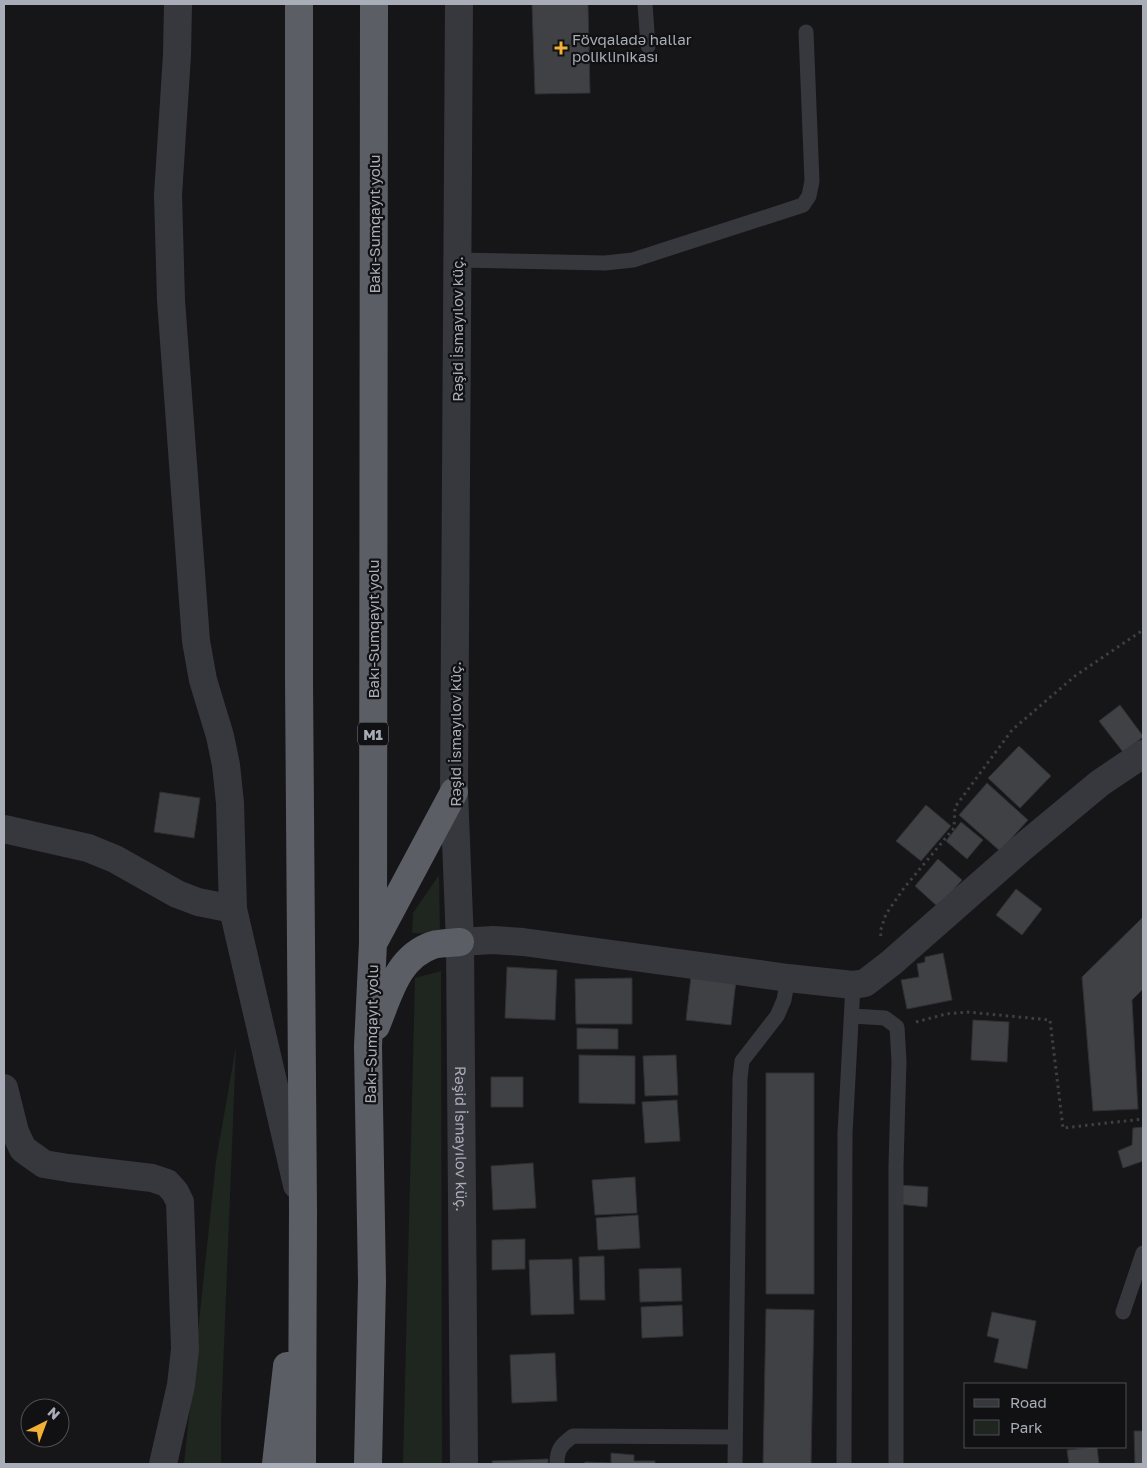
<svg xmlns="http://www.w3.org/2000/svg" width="1147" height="1468" viewBox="0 0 1147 1468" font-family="'Golos Text',sans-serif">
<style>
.green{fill:#1e261f}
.building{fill:#404145;stroke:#303034}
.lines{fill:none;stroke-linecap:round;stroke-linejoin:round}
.path{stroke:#3d3f44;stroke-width:3;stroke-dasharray:2.5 4;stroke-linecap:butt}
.service{stroke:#37383d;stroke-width:15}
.minor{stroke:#37383d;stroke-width:28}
.tertiary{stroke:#37383d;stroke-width:28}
.trunk{stroke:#5b5e65;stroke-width:28}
.poi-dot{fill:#f2b134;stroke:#111113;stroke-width:2}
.labels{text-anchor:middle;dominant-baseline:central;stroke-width:4.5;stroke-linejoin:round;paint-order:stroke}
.shield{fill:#111113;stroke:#7b7e86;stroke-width:1}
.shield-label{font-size:14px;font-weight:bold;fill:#a8adb8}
.poi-label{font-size:15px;fill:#a8adb8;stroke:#111113;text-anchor:start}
.street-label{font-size:15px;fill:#a8adb8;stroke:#111113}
</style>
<rect width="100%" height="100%" fill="#161618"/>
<path class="green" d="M 439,875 L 440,934 L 412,933 L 413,913 Z
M 441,971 L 442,1464 L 403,1464 L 415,978 Z
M 236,1046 L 221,1420 L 221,1464 L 184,1464 L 216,1161 Z"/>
<path class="building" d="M 532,4 L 588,4 L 590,93 L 535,94 Z
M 1120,705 L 1143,736 L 1143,737 L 1123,752 L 1099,721 Z
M 1019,746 L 1051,776 L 1020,808 L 988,778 Z
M 987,783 L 1028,820 L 1000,851 L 959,815 Z
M 160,792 L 200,798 L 194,838 L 154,832 Z
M 926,805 L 951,826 L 921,861 L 896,841 Z
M 961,822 L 983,840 L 967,859 L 946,841 Z
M 938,859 L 962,880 L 938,907 L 915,886 Z
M 1016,889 L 1042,909 L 1022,935 L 996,915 Z
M 1143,917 L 1143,989 L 1132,1000 L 1138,1109 L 1093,1111 L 1082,977 Z
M 943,953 L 952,1000 L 907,1009 L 901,980 L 919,977 L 917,964 L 925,962 L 925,957 Z
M 507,967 L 557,970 L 555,1020 L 505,1018 Z
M 691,976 L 736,981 L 731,1025 L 686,1020 Z
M 632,978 L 632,1024 L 576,1024 L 575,979 Z
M 973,1020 L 1009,1022 L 1007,1062 L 971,1060 Z
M 577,1028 L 618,1029 L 618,1049 L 577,1049 Z
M 579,1055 L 635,1056 L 635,1104 L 579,1103 Z
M 676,1055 L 678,1095 L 645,1096 L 643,1056 Z
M 766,1073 L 814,1073 L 814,1294 L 766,1294 Z
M 491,1077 L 523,1077 L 523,1107 L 491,1107 Z
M 677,1100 L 680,1141 L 645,1143 L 642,1102 Z
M 1143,1127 L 1143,1161 L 1123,1168 L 1118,1151 L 1132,1145 L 1133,1128 Z
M 533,1163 L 536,1208 L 493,1210 L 491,1166 Z
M 635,1177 L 637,1213 L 595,1215 L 592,1180 Z
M 899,1185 L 928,1187 L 927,1207 L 898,1204 Z
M 638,1215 L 640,1248 L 598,1250 L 596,1218 Z
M 525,1239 L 525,1269 L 492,1270 L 492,1240 Z
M 604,1256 L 605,1300 L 580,1300 L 579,1257 Z
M 572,1259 L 574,1314 L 531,1315 L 529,1260 Z
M 681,1268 L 682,1301 L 640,1302 L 639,1269 Z
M 682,1305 L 683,1336 L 642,1338 L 641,1307 Z
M 766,1309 L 814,1310 L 811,1464 L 763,1464 Z
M 992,1312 L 1036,1321 L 1027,1369 L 994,1362 L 999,1339 L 987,1336 Z
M 555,1353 L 557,1401 L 512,1403 L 510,1355 Z
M 1134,1431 L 1143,1431 L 1143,1464 L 1135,1464 Z
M 1097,1447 L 1099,1464 L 1069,1464 L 1067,1450 Z
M 611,1453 L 634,1455 L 634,1461 L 655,1461 L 655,1464 L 585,1464 L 585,1462 L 611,1463 Z
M 548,1459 L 548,1464 L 493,1464 L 492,1461 Z"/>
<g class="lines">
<path class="path" d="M 881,936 L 880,932 L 886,914 L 904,888 L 954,828 L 955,807 L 1012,730 L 1075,676 L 1143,630
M 916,1022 L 946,1014 L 967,1012 L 1050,1020 L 1063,1128 L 1143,1119"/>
<path class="service" d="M 645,4 L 648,46
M 457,260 L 605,263 L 633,260 L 803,205 L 809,196 L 812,181 L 806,32
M 852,1016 L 885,1018 L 897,1027 L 899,1061 L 896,1166 L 896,1464
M 1123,1312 L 1143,1253
M 557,1464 C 557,1449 561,1445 573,1436 L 735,1437
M 735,1464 L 740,1078 L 742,1061 L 777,1016 L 784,1000 L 788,978
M 844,1464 L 845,1133 L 853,985"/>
<path class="minor" d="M 4,829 L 88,848 L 115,859 L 177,894 L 198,902 L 233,909
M 460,942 L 493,940 L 523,942 L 788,978 L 853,985 L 865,983 L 891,963 L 1023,847 L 1100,783 L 1143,754
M 4,1088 L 15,1132 L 23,1149 L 44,1164 L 68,1168 L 152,1178 L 167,1183 L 175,1192 L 180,1202 L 185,1349 L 181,1385 L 163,1464"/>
<g class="tertiary">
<path d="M 178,4 L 177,55 L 168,195 L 171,300 L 196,641 L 203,680 L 220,736 L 226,765 L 230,803 L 233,909 L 297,1185"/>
<path id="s1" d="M 459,4 L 454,792 L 460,942 L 464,1464"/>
</g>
<path class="trunk" d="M 299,4 L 299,681 L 303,1210 L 302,1464
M 375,940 L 454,792
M 376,1026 C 389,995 397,957 433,945 C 441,943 451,943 460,942
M 276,1464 L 287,1366
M 368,1464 L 372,1282 L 368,1046 L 373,943 L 374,4"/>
</g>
<path class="poi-dot" d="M558.5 40.5h5v5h5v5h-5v5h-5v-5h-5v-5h5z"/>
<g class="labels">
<rect class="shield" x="358" y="722.5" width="30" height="23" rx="4"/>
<g class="shield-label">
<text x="373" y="734">M1</text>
</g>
<g class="poi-label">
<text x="572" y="39">Fövqaladə hallar<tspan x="572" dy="17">poliklinikası</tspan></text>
</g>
<g class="street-label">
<text transform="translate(374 224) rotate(-90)">Bakı-Sumqayıt yolu</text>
<text transform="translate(457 329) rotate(-90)">Rəşid İsmayılov küç.</text>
<text transform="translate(373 629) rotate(-90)">Bakı-Sumqayıt yolu</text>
<text transform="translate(455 734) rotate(-90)">Rəşid İsmayılov küç.</text>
<text transform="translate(371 1034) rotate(-89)">Bakı-Sumqayıt yolu</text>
<text stroke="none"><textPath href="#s1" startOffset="1135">Rəşid İsmayılov küç.</textPath></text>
</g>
</g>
<rect width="1147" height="1468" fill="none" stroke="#a8adb8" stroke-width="10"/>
<rect x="964" y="1383" width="162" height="65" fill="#111113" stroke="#4d4f55"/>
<rect x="974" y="1399" width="25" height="8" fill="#37383d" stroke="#4d4f55"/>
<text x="1010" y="1408" font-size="15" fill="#a8adb8">Road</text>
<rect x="974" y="1420" width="25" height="15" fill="#1e261f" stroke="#4d4f55"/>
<text x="1010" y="1433" font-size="15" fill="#a8adb8">Park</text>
<g transform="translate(45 1423) rotate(42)"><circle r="24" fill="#111113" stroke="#4d4f55"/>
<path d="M0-4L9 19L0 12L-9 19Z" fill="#f2b134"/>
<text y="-8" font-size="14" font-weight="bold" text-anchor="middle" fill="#a8adb8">N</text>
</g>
</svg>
